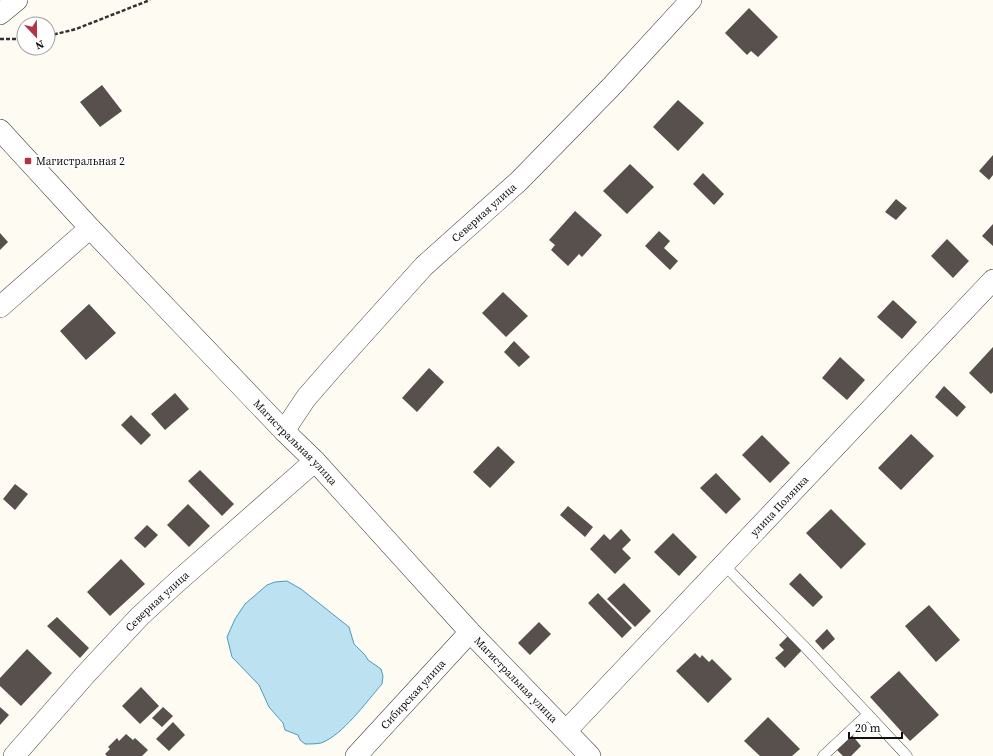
<svg xmlns="http://www.w3.org/2000/svg" width="993" height="756" viewBox="0 0 993 756" font-family="'Source Serif 4',serif">
<style>
.water{fill:#bce1f1;stroke:#4a9cc1}
.building{fill:#57504d}
.lines{fill:none;stroke-linecap:round;stroke-linejoin:round}
.lane-casing{stroke:#424242;stroke-width:11}
.street-casing{stroke:#424242;stroke-width:22}
.path{stroke:#313131;stroke-width:2.5;stroke-dasharray:4 2;stroke-linecap:butt}
.lane{stroke:#fff;stroke-width:10}
.street{stroke:#fff;stroke-width:21}
.poi-dot{fill:#b23445;stroke:#fff;stroke-width:1.5}
.labels{text-anchor:middle;dominant-baseline:central;stroke-width:4;stroke-linejoin:round;paint-order:stroke}
.poi-label{font-size:11px;fill:#0f0f0f;stroke:#fff;text-anchor:start}
.street-label{font-size:11px;fill:#0f0f0f;stroke:#fff}
</style>
<rect width="100%" height="100%" fill="#fefbf3"/>
<path class="water" d="M 287,581 L 301,589 L 349,627 L 354,644 L 365,655 L 368,660 L 381,669 L 383,676 L 382,684 C 366,702 343,735 321,743 C 316,744 310,744 305,744 L 300,740 L 298,735 L 285,730 L 283,723 L 269,707 L 259,685 L 232,657 L 227,637 L 235,619 L 245,604 L 267,585 L 275,582 Z"/>
<path class="building" d="M 749,8 L 778,37 L 758,57 L 751,51 L 747,55 L 725,33 Z
M 102,85 L 122,111 L 100,127 L 80,102 Z
M 678,100 L 704,123 L 678,151 L 653,127 Z
M 993,155 L 993,175 L 989,180 L 979,171 Z
M 630,164 L 654,187 L 627,214 L 603,191 Z
M 703,173 L 724,194 L 714,205 L 693,184 Z
M 896,199 L 907,208 L 896,220 L 885,212 Z
M 575,211 L 602,235 L 582,257 L 579,254 L 568,266 L 551,250 L 555,245 L 549,240 Z
M 993,224 L 993,246 L 982,236 Z
M 659,231 L 670,241 L 664,248 L 678,261 L 670,270 L 645,246 Z
M 0,233 L 8,242 L 0,250 Z
M 947,239 L 969,261 L 953,278 L 931,256 Z
M 503,292 L 528,316 L 506,337 L 482,313 Z
M 893,300 L 917,322 L 902,339 L 877,317 Z
M 89,304 L 116,333 L 86,360 L 60,331 Z
M 514,341 L 530,357 L 519,367 L 504,352 Z
M 993,347 L 993,392 L 991,394 L 969,373 Z
M 840,357 L 865,380 L 847,400 L 822,378 Z
M 429,368 L 444,382 L 417,412 L 402,398 Z
M 944,386 L 966,407 L 957,417 L 935,397 Z
M 175,393 L 189,409 L 165,430 L 151,414 Z
M 131,415 L 151,435 L 141,445 L 121,425 Z
M 911,434 L 934,456 L 901,490 L 878,468 Z
M 762,435 L 790,463 L 770,483 L 742,455 Z
M 498,446 L 515,462 L 490,488 L 473,472 Z
M 200,470 L 234,504 L 222,516 L 188,481 Z
M 716,473 L 741,499 L 726,514 L 700,488 Z
M 15,484 L 28,494 L 15,510 L 3,499 Z
M 188,504 L 210,526 L 189,547 L 167,525 Z
M 568,506 L 593,527 L 585,537 L 560,515 Z
M 831,509 L 866,544 L 841,569 L 806,533 Z
M 147,525 L 158,535 L 145,548 L 134,538 Z
M 621,529 L 631,540 L 622,549 L 631,558 L 615,574 L 590,549 L 604,534 L 610,540 Z
M 673,533 L 697,557 L 679,576 L 654,552 Z
M 121,559 L 145,584 L 110,616 L 87,592 Z
M 800,573 L 823,597 L 813,607 L 789,584 Z
M 624,583 L 651,611 L 635,627 L 607,599 Z
M 598,593 L 632,628 L 622,638 L 588,603 Z
M 929,605 L 960,640 L 936,662 L 905,626 Z
M 57,617 L 89,648 L 80,658 L 47,626 Z
M 539,622 L 551,634 L 530,655 L 518,643 Z
M 827,629 L 835,639 L 823,650 L 815,641 Z
M 788,636 L 802,650 L 785,668 L 775,658 L 784,650 L 779,645 Z
M 27,649 L 52,673 L 21,706 L 0,686 L 0,678 Z
M 695,653 L 700,658 L 702,655 L 709,662 L 712,659 L 732,679 L 708,703 L 676,671 Z
M 899,671 L 939,715 L 910,741 L 870,697 Z
M 141,687 L 159,706 L 140,724 L 122,706 Z
M 0,707 L 9,715 L 0,725 Z
M 163,707 L 173,716 L 162,727 L 152,718 Z
M 768,717 L 800,749 L 792,756 L 760,756 L 744,741 Z
M 173,722 L 185,735 L 169,751 L 156,739 Z
M 126,734 L 133,740 L 135,738 L 148,750 L 142,756 L 107,756 L 105,754 L 110,749 L 108,747 L 117,738 L 119,741 Z
M 852,735 L 861,746 L 851,756 L 843,756 L 837,750 Z"/>
<g class="lines">
<defs>
<path id="lane" d="M 723,564 L 804,646 L 907,756
M 823,756 L 868,714"/>
<g id="street">
<path d="M 0,14 L 17,0"/>
<path id="s1" d="M 0,130 L 90,228 L 284,431 L 315,461 L 470,632 L 590,756"/>
<path d="M 0,307 L 90,228"/>
<path id="s2" d="M 284,431 L 306,398 L 333,367 L 424,266 L 519,181 L 611,87 L 691,0"/>
<path id="s3" d="M 566,731 L 993,280"/>
<path id="s4" d="M 14,756 L 85,675 L 140,616 L 177,582 L 315,461"/>
<path id="s5" d="M 356,756 L 470,632"/>
</g>
</defs>
<use href="#lane" class="lane-casing"/>
<use href="#street" class="street-casing"/>
<path class="path" d="M 48,36 L 76,29 L 150,0
M 0,39 L 24,39"/>
<use href="#lane" class="lane"/>
<use href="#street" class="street"/>
</g>
<rect class="poi-dot" x="24" y="157" width="8" height="8" rx="2"/>
<g class="labels">
<g class="poi-label">
<text x="36" y="161">Магистральная 2</text>
</g>
<g class="street-label">
<text stroke="none"><textPath href="#s2" startOffset="297">Северная улица</textPath></text>
<text stroke="none"><textPath href="#s1" startOffset="430">Магистральная улица</textPath></text>
<text stroke="none"><textPath href="#s3" startOffset="310">улица Полянка</textPath></text>
<text stroke="none"><textPath href="#s4" startOffset="211">Северная улица</textPath></text>
<text stroke="none"><textPath href="#s1" startOffset="754">Магистральная улица</textPath></text>
<text stroke="none"><textPath href="#s5" startOffset="84">Сибирская улица</textPath></text>
</g>
</g>
<g transform="translate(36 36) rotate(158)"><circle r="19" fill="#ffffff" stroke="#9f9f9f"/>
<path d="M0-3L7 15L0 10L-7 15Z" fill="#b23445"/>
<text y="-6" font-size="11" font-weight="bold" text-anchor="middle" fill="#0f0f0f">N</text>
</g>
<path d="M849 732v6h53v-6" fill="none" stroke="#0f0f0f" stroke-width="2"/>
<text x="855" y="732" font-size="12" fill="#0f0f0f" stroke="#ffffff" stroke-width="3" paint-order="stroke">20 m</text>
</svg>
